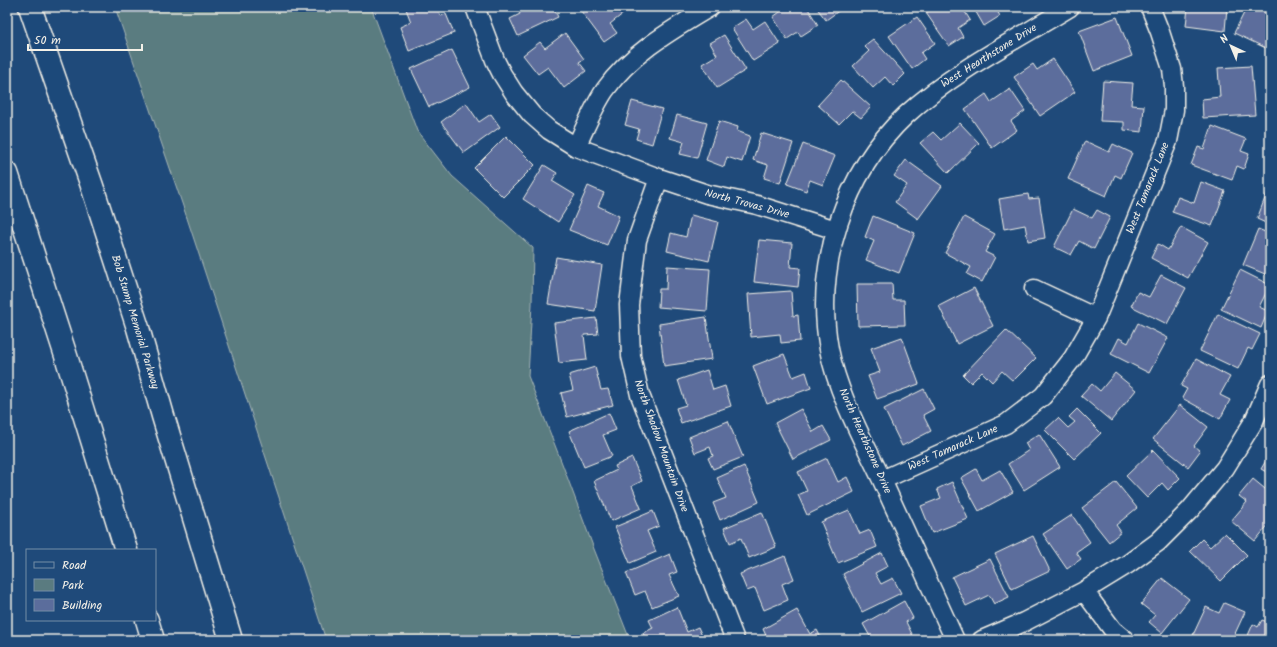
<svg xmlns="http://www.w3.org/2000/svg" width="1277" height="647" viewBox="0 0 1277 647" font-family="Kalam,sans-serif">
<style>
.green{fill:#5a7b80;stroke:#a7b6b4}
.building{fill:#5b6d9c;stroke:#f4f1e8}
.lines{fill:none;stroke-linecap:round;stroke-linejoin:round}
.minor-casing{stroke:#f4f1e8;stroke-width:21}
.motorway-casing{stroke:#f4f1e8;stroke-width:25}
.minor{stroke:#1f4a7a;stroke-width:18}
.motorway{stroke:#1f4a7a;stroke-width:22}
.labels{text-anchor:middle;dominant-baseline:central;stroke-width:4;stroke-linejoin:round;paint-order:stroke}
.street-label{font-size:11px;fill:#f4f1e8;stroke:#1f4a7a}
</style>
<rect width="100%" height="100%" fill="#1f4a7a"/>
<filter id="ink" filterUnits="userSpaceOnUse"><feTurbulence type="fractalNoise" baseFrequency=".025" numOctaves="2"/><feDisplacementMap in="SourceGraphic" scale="8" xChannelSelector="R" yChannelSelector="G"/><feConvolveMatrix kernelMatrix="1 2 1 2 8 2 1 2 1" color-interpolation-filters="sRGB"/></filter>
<g filter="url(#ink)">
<path class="green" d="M 115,7 L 371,7 L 417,131 L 452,176 L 533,248 L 532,304 L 528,376 L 563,466 L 594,549 L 630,640 L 326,640 L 186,215 Z"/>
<path class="building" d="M 409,7 L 437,7 L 441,16 L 446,14 L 454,33 L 409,51 L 400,27 L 411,22 L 406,9 Z
M 517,7 L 553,7 L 558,17 L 518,36 L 510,19 L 520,14 Z
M 578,7 L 620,7 L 624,13 L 610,24 L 617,33 L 604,42 Z
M 787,7 L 807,7 L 818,25 L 801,36 L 798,32 L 787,39 L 773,17 Z
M 816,7 L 844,7 L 826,20 Z
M 935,7 L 962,7 L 970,20 L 958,28 L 963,37 L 949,46 L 926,13 Z
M 973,7 L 995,7 L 1000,16 L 984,26 Z
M 1188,7 L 1227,7 L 1225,31 L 1186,26 Z
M 1247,7 L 1267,7 L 1266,8 L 1270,10 L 1270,50 L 1234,33 Z
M 917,17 L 935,43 L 921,53 L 925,59 L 912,69 L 889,36 Z
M 1117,17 L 1132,56 L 1094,71 L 1079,31 Z
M 746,19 L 753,29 L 765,21 L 780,44 L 753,61 L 732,28 Z
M 565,33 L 584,59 L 579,62 L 586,71 L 564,88 L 548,67 L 538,74 L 523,55 L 540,42 L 545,48 Z
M 724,35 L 746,70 L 717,88 L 702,64 L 717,55 L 710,43 Z
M 873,39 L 905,74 L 893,86 L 885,77 L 873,88 L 853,66 L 869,51 L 864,46 Z
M 452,50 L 470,87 L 429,107 L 411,69 Z
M 1053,59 L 1075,92 L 1040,116 L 1014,77 L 1033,64 L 1037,70 Z
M 1251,66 L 1255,115 L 1203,118 L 1202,99 L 1220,97 L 1218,68 Z
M 841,80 L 871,107 L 861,118 L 852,111 L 839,124 L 818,105 Z
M 1103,81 L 1133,83 L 1131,105 L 1144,106 L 1142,132 L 1124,130 L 1124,122 L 1100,121 Z
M 1010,89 L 1025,111 L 1011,121 L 1017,130 L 992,148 L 965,109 L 986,94 L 991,102 Z
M 632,101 L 662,109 L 652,144 L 636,139 L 639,129 L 625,125 Z
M 466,103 L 479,122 L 491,114 L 500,127 L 464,153 L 441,122 Z
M 677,115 L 707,123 L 697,158 L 680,154 L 684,142 L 670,138 Z
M 719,121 L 738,127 L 737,131 L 750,136 L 742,162 L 727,157 L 724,167 L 706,160 Z
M 960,123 L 979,143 L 948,173 L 920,143 L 933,132 L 941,140 Z
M 1212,126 L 1246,139 L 1241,151 L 1249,154 L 1244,169 L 1237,166 L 1232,180 L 1191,165 L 1198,147 L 1204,149 Z
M 761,133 L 793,143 L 780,183 L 764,178 L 768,165 L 753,160 Z
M 506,136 L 535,165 L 503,197 L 474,168 Z
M 1085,141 L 1109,152 L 1113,144 L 1132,153 L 1121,178 L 1115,175 L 1106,196 L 1068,179 Z
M 803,144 L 835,156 L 823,185 L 810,180 L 806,191 L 787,184 Z
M 906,160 L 942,186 L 918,219 L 895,202 L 907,185 L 894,176 Z
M 544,165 L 557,173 L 552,181 L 575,195 L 558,222 L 523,199 Z
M 1201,182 L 1225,191 L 1212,226 L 1172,212 L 1178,197 L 1194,203 Z
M 1270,185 L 1270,225 L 1257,219 Z
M 588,186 L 604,193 L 598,206 L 619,216 L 607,245 L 569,230 Z
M 1028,194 L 1029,199 L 1039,198 L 1045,238 L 1028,241 L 1025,225 L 1004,229 L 999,199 Z
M 1073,209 L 1092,218 L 1097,210 L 1110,217 L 1094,249 L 1079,241 L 1071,255 L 1054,247 Z
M 691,215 L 718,222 L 709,261 L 667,251 L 671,233 L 686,237 Z
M 873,216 L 915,233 L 899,273 L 866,260 L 874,241 L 865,237 Z
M 964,217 L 995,234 L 985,252 L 995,257 L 982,282 L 967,274 L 971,267 L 945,253 Z
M 1181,227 L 1208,242 L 1188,278 L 1151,258 L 1158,244 L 1168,250 Z
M 1258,229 L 1270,234 L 1270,276 L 1243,265 Z
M 759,240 L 792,243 L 790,267 L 800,268 L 798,287 L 754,282 Z
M 556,257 L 602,265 L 595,311 L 548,304 Z
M 667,266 L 710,269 L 707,311 L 658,307 L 659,289 L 666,289 Z
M 1240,270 L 1270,285 L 1259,307 L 1268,311 L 1261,328 L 1221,309 Z
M 1161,275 L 1186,288 L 1167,324 L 1131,306 L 1138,292 L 1149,297 Z
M 857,284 L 892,284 L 893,300 L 904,300 L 905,325 L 858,326 Z
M 974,288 L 993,326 L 957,344 L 939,306 Z
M 791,291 L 793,316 L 798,315 L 800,341 L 781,343 L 780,334 L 751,337 L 748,294 Z
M 1218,314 L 1260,334 L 1252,350 L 1248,348 L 1238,369 L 1200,351 Z
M 706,317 L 712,359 L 664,366 L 659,324 Z
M 596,318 L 598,334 L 584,335 L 587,360 L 559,363 L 554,323 Z
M 1138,323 L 1168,338 L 1149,373 L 1111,354 L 1119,338 L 1128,343 Z
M 1006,330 L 1036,358 L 1013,381 L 1002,371 L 992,382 L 982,372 L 971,383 L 963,375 Z
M 902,337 L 919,384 L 877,399 L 868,376 L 880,372 L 871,348 Z
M 784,354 L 793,377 L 806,372 L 811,388 L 767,404 L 753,366 Z
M 1196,359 L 1230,377 L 1220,395 L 1230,400 L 1220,419 L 1182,398 L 1187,389 L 1181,386 Z
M 595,367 L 601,390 L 608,389 L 613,405 L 567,417 L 561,393 L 573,390 L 569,375 Z
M 707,370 L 713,390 L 725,386 L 731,406 L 681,423 L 676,408 L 686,405 L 678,380 Z
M 1115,373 L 1136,390 L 1111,421 L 1081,396 L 1092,384 L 1100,391 Z
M 924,389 L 934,409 L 923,415 L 931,431 L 902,446 L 884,409 Z
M 1180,405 L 1208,427 L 1194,446 L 1200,451 L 1188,467 L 1153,439 Z
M 801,409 L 813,432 L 823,426 L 831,440 L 793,459 L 775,423 Z
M 1077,409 L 1101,433 L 1074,459 L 1045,430 L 1058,418 L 1068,428 L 1075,422 L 1069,417 Z
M 609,413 L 616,430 L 603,435 L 612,456 L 584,467 L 569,431 Z
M 728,421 L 743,457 L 713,469 L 708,458 L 713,456 L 710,447 L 695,453 L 689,437 Z
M 1039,434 L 1060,467 L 1024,490 L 1008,464 L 1029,450 L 1025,443 Z
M 1153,450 L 1180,478 L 1168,490 L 1162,483 L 1147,498 L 1126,476 Z
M 1270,454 L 1270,474 L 1261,469 Z
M 632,458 L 642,481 L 632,486 L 641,508 L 611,521 L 594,481 L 617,470 L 615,466 Z
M 827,458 L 838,482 L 847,477 L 854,492 L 807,515 L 798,495 L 807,491 L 798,472 Z
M 744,466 L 759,502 L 720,520 L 713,503 L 726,498 L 717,478 Z
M 976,469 L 982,480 L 1000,470 L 1013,492 L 979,511 L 961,478 Z
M 1253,479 L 1270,493 L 1270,523 L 1255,541 L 1231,521 L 1247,502 L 1239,496 Z
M 952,482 L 968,519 L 932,533 L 921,506 L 941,498 L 937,489 Z
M 1116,482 L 1137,508 L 1116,525 L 1121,532 L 1109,542 L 1082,508 Z
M 849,510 L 860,534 L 870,530 L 877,547 L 838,563 L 821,522 Z
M 653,511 L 659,526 L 647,531 L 656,552 L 630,563 L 615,527 Z
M 762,512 L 776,547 L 749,558 L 741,538 L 730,543 L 724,528 Z
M 1072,515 L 1090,542 L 1076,552 L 1081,559 L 1067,569 L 1043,534 Z
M 1225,533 L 1247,555 L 1221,581 L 1190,551 L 1202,539 L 1210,547 Z
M 1033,536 L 1050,571 L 1012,589 L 995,554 Z
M 882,553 L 888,566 L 875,573 L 881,584 L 893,578 L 901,593 L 862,612 L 843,574 Z
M 670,554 L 677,572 L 669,575 L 679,596 L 652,607 L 645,591 L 635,595 L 626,573 Z
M 785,556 L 794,579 L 782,584 L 788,600 L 764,610 L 755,588 L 747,591 L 740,574 Z
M 990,559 L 1009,597 L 994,604 L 989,595 L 966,606 L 952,577 Z
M 1162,578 L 1189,599 L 1162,633 L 1149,622 L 1155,615 L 1141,604 Z
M 904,601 L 913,618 L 906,622 L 915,640 L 886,640 L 885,637 L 880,640 L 872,640 L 863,624 Z
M 1224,603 L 1245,612 L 1232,640 L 1203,640 L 1193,635 L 1206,607 L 1219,613 Z
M 677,607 L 687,632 L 698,627 L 704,640 L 646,640 L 643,633 L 653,628 L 649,620 Z
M 797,610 L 810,634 L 817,630 L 822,640 L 786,640 L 783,635 L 775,640 L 768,640 L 763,629 Z
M 1262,620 L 1270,623 L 1270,640 L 1246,640 L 1253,624 L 1258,627 Z
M 1084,634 L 1088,640 L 1075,640 Z"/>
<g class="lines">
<defs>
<path id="minor" d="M 475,7 L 495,60 L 502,74 L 514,93 L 532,115 L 549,130 L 576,147 L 659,178 L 637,240 L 629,305 L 631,356 L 640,395 L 735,640
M 576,147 C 585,128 593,108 605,90 C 631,53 672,30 710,7
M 659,178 L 707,194 L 757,205 L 836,230
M 1034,289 L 1096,318
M 882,480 L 1006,424 L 1043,396 L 1073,358 L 1096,318 L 1168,141 L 1174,110 L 1174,86 L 1172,69 L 1160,32 L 1150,7
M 1084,591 L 1113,630 L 1125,640
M 955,640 C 930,586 906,532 881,478 C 862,438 837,392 829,349 C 814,266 844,173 906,115 C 954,71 1014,41 1070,7
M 982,640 L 1024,622 L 1084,591 L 1128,564 L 1158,542 L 1190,510 L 1225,468 L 1254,421 L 1270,384"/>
<path id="motorway" d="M 30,7 L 92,186 L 138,328 L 163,416 L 231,640
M 7,173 L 66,356 L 126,550
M 147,620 L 153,640"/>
</defs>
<use href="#minor" class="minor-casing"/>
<use href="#motorway" class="motorway-casing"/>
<use href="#minor" class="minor"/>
<use href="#motorway" class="motorway"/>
</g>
</g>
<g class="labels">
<g class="street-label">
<text transform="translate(989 56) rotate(-32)">West Hearthstone Drive</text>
<text transform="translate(1148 188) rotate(-68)">West Tamarack Lane</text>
<text transform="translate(747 204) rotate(15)">North Trovas Drive</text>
<text transform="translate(135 322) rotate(73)">Bob Stump Memorial Parkway</text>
<text transform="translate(865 441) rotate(66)">North Hearthstone Drive</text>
<text transform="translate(661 446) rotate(70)">North Shadow Mountain Drive</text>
<text transform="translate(953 448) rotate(-24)">West Tamarack Lane</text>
</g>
</g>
<rect width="1277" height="647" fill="none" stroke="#1f4a7a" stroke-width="24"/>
<rect x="12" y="12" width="1253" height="623" fill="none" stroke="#f4f1e8" stroke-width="1.5" filter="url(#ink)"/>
<rect x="26" y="549" width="130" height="72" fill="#1f4a7a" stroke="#748da6"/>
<rect x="34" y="562" width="20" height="6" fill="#1f4a7a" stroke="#748da6"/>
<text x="62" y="569" font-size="12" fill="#f4f1e8">Road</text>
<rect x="34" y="579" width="20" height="12" fill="#5a7b80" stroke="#748da6"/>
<text x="62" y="589" font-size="12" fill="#f4f1e8">Park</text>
<rect x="34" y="599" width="20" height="12" fill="#5b6d9c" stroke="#748da6"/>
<text x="62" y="609" font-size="12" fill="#f4f1e8">Building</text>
<g transform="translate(1231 46) rotate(316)" stroke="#1f4a7a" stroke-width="3" paint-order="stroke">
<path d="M0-3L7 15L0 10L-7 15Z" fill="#f4f1e8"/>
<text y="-6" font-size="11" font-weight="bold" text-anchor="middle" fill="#f4f1e8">N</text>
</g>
<path d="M28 44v6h114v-6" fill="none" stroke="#f4f1e8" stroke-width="2"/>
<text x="34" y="44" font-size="12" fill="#f4f1e8" stroke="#1f4a7a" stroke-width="3" paint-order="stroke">50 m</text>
</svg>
